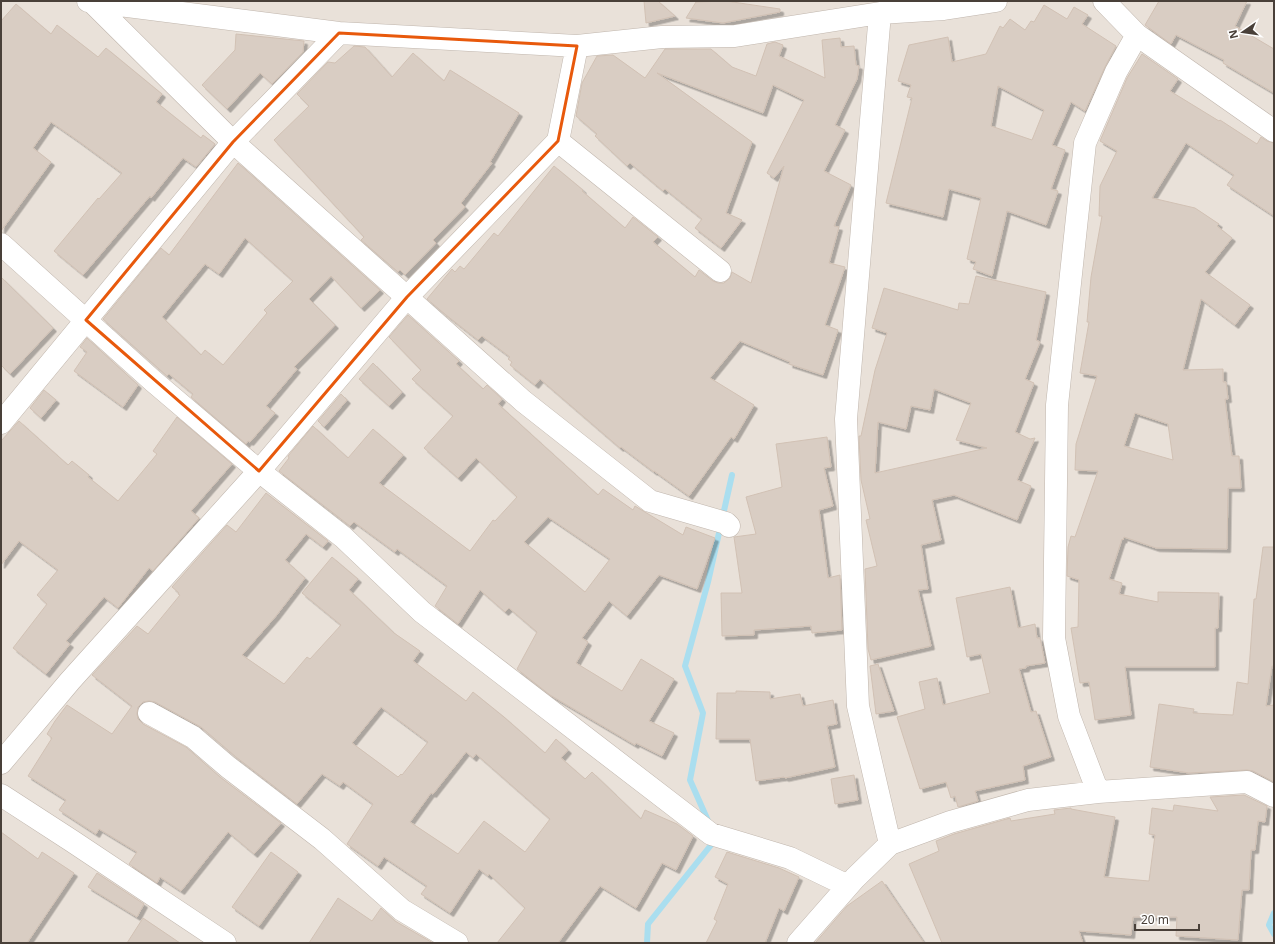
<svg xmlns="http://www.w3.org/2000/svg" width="1275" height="944" viewBox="0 0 1275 944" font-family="'Noto Sans',sans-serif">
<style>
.residential{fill:#e9e1d9}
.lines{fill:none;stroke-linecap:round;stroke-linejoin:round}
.stream{stroke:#aadeef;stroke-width:6}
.building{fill:#d9cdc3;stroke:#d1c1b4;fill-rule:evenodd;filter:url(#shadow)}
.street-casing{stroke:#c0b6ad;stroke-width:23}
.street{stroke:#fff;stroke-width:22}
.marked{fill:none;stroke:#e8590c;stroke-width:3;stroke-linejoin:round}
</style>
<defs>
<filter id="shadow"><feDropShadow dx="3.5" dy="3.5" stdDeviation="0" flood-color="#0004"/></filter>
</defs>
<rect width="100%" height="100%" fill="#f5f0eb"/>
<path class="residential" d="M 1,1 L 1274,1 L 1274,943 L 1,943 Z"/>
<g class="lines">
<path class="stream" d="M 709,823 L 690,780 L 703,713 L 685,666 L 708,582 L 732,475
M 1274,913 L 1269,925 L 1274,934
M 647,943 L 648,924 L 715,840"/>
</g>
<path class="building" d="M 644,1 L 658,1 L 675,16 L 646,23 Z
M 726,1 L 780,9 L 780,12 L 723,23 L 686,18 L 696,2 Z
M 1159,1 L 1247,1 L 1235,26 L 1274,49 L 1274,93 L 1223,63 L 1224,60 L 1176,35 L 1171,44 L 1145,25 Z
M 16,4 L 51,34 L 57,25 L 98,57 L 106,48 L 162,94 L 156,102 L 201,138 L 203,135 L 215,144 L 196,167 L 183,158 L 151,198 L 150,196 L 83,275 L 54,251 L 98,198 L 99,199 L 122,173 L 77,140 L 51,122 L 33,148 L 51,162 L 1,231 L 1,21 Z
M 1044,5 L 1067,19 L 1074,7 L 1088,15 L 1082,24 L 1116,46 L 1105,67 L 1085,111 L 1071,102 L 1052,145 L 1065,150 L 1051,189 L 1058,191 L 1046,225 L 1007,211 L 992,276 L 973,269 L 976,262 L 967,259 L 981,198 L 949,189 L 943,217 L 886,203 L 912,98 L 907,97 L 911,85 L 898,81 L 909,45 L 948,37 L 952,62 L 986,54 L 1000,26 L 1003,28 L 1010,19 L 1025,30 L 1031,21 L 1034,22 ZM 998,86 L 1044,110 L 1032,140 L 991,126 Z
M 236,34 L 304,41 L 303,52 L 272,84 L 260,73 L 227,109 L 202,85 L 235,50 Z
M 840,38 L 841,47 L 854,46 L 856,65 L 859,66 L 857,79 L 835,125 L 845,130 L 824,171 L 851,185 L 834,226 L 839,227 L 829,263 L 845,267 L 825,325 L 838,330 L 823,375 L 789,364 L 790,362 L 740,341 L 710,378 L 754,405 L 734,439 L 731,437 L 689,496 L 654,471 L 654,472 L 621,447 L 620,448 L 540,379 L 535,385 L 510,365 L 512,362 L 508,359 L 510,357 L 482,336 L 478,340 L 446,315 L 427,299 L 452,269 L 455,272 L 460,266 L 464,269 L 494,233 L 498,236 L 554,166 L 583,190 L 582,191 L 625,228 L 633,217 L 658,237 L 653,242 L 695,277 L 699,270 L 713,281 L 718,283 L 724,283 L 730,278 L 732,272 L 751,283 L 784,166 L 774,178 L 767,173 L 804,100 L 773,85 L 763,113 L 657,73 L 752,142 L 726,213 L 742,220 L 721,248 L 695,228 L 702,219 L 665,189 L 663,191 L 630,163 L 627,166 L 595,136 L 597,134 L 576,116 L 582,83 L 597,56 L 613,55 L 645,78 L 665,49 L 711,49 L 732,67 L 756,76 L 767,44 L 775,42 L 783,45 L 779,56 L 825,78 L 822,40 Z
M 354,46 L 365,47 L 392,77 L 413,53 L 444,81 L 450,70 L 519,113 L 490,162 L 492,163 L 461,203 L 465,207 L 433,240 L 436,243 L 405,275 L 400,270 L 398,272 L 361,240 L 364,237 L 274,140 L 309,106 L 297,94 L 328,62 L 335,63 Z
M 1142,54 L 1178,79 L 1170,91 L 1219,121 L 1220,120 L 1257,144 L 1261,137 L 1267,141 L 1274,143 L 1274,216 L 1227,185 L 1234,175 L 1186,143 L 1152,198 L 1195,208 L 1219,224 L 1217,226 L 1232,238 L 1205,272 L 1250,305 L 1235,325 L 1201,299 L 1183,370 L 1223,369 L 1223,382 L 1226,382 L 1228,399 L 1225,399 L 1232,456 L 1239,456 L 1241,488 L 1228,488 L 1227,549 L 1156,548 L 1124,537 L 1123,540 L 1122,539 L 1109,579 L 1122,583 L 1119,594 L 1158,602 L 1158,592 L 1219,593 L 1218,628 L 1215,628 L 1215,667 L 1125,667 L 1131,715 L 1095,720 L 1089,682 L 1080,683 L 1071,628 L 1078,627 L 1079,580 L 1067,576 L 1068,547 L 1071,536 L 1075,537 L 1098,471 L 1075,470 L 1076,444 L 1097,376 L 1080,373 L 1089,322 L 1087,322 L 1091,277 L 1102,216 L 1099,216 L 1100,186 L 1117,151 L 1100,141 L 1127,78 ZM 1135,413 L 1168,424 L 1173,460 L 1124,446 Z
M 238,163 L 380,290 L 361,308 L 331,276 L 309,299 L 335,325 L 294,367 L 297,369 L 266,406 L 275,413 L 250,442 L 248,441 L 246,444 L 191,397 L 193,394 L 169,374 L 167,376 L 103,319 L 161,248 L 169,255 ZM 245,238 L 293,281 L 264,310 L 267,313 L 223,365 L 205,350 L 201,355 L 162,317 L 205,264 L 219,274 Z
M 976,276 L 1046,292 L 1036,340 L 1040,342 L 1025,379 L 1034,383 L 1015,432 L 1030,439 L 1035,438 L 1017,480 L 1031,486 L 1017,520 L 954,495 L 932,500 L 941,540 L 921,545 L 928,589 L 918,590 L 931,646 L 871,660 L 868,649 L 865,569 L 877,566 L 866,520 L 870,519 L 861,480 L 859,437 L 859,436 L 861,436 L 875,370 L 887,333 L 872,328 L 884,288 L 958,310 L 959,303 L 969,304 ZM 934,389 L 971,403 L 956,440 L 987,448 L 875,473 L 878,422 L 906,429 L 911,406 L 930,410 Z
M 1,277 L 53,328 L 10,374 L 1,365 Z
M 408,315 L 459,361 L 456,364 L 483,389 L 487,385 L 502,399 L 498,404 L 598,495 L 603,489 L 633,510 L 635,506 L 683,535 L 686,527 L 715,538 L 697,589 L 659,575 L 627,616 L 609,601 L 582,638 L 588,642 L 576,663 L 622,691 L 641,659 L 674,679 L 649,721 L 674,733 L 662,756 L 636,743 L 635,745 L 550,695 L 517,669 L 537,632 L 509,608 L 505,612 L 480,590 L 458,624 L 435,606 L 447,586 L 397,549 L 395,552 L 354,522 L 350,526 L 279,471 L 289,458 L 288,456 L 313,426 L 348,458 L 373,429 L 403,455 L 379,483 L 470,551 L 493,520 L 495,521 L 517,497 L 476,458 L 458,478 L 424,448 L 453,416 L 412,379 L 421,370 L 389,337 ZM 548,517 L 610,559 L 585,592 L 524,542 Z
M 87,338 L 138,385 L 123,407 L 74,371 L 87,352 L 80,347 Z
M 373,363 L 402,392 L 389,406 L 359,379 Z
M 44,390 L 56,400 L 41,418 L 30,408 Z
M 341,394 L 347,400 L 324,427 L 318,421 Z
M 177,417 L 232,464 L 191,511 L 199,518 L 153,571 L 149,568 L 118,608 L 104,597 L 66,641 L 70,644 L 46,674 L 13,648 L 47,604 L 37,595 L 58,570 L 19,541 L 1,565 L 1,441 L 19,421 L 68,465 L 72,461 L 89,475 L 88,477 L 118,501 L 157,454 L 153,451 Z
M 827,437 L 831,467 L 824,468 L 833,506 L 819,510 L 828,578 L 840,575 L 842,630 L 812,633 L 811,626 L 754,630 L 754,635 L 722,636 L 721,593 L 742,593 L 734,537 L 756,534 L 746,497 L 782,487 L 776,444 Z
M 266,493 L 328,541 L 323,547 L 306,534 L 285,560 L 305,578 L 276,616 L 242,655 L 284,684 L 307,657 L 310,659 L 341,625 L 302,593 L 332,557 L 358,579 L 349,590 L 394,633 L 420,651 L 413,661 L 466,701 L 473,692 L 504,717 L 545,753 L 556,739 L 568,750 L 561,758 L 585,779 L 592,772 L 641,819 L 645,810 L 677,824 L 693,836 L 676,870 L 662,863 L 636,908 L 600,886 L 558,943 L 497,943 L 525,908 L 489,874 L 488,876 L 479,869 L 450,913 L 421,894 L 427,886 L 384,857 L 378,866 L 347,844 L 373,804 L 343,782 L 340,786 L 322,774 L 297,804 L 236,757 L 201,727 L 155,702 L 149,701 L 143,702 L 138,707 L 137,714 L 138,719 L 143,724 L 186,747 L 220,777 L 281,823 L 254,854 L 228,832 L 181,891 L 160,877 L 157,883 L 129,864 L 137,852 L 99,829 L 96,834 L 59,810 L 66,800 L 28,776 L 52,738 L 47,734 L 55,721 L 67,705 L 112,734 L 132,706 L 92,675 L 137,626 L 148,634 L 180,595 L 178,594 L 179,593 L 172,587 L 227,525 L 236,532 ZM 381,707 L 428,742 L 402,775 L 401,774 L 398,777 L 352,743 ZM 466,752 L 473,758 L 476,754 L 550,819 L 525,852 L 484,821 L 458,854 L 410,822 L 431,793 L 433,794 Z
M 1263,547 L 1274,547 L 1274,666 L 1272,666 L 1266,706 L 1274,705 L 1274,782 L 1253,771 L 1247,770 L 1189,773 L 1150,767 L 1159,704 L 1194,709 L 1193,713 L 1233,715 L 1237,682 L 1248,684 L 1254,599 L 1256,599 Z
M 1010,587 L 1018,628 L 1035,624 L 1037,638 L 1040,638 L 1045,663 L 1026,666 L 1026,668 L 1019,669 L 1031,712 L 1036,711 L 1051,757 L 1023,766 L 1025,780 L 975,791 L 978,801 L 958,807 L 955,796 L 951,798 L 946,782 L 920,789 L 897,717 L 925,709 L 919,682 L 937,678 L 943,705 L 990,693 L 981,654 L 967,657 L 956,598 Z
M 878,664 L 894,711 L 876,714 L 870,666 Z
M 736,691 L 770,692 L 770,699 L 800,694 L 803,706 L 833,700 L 837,724 L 827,726 L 835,767 L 785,778 L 784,777 L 756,781 L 750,739 L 716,739 L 717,693 L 736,693 Z
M 854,775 L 858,800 L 835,804 L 831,779 Z
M 1244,795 L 1267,806 L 1265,822 L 1258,821 L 1255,850 L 1251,850 L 1249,890 L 1242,890 L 1238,940 L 1176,936 L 1177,917 L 1133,917 L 1131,935 L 1079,931 L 1083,943 L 942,943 L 909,864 L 939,851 L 936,841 L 954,834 L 1010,818 L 1011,821 L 1055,814 L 1054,810 L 1071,808 L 1071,809 L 1115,817 L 1104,877 L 1149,881 L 1155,835 L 1149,834 L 1152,808 L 1173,811 L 1174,805 L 1218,811 L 1210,797 Z
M 1,832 L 38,859 L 42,852 L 74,873 L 27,943 L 1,943 Z
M 271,852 L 298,872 L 259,926 L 232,907 Z
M 727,852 L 779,868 L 799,877 L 784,911 L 779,908 L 765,943 L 706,943 L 717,921 L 714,919 L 728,884 L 715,877 Z
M 97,873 L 144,904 L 137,917 L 88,887 Z
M 882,881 L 924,943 L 815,943 L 847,906 Z
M 338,898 L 372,921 L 381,908 L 395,921 L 433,943 L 309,943 Z
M 143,918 L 180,943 L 127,943 Z"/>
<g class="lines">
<defs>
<path id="street" d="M 88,1 L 339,33 L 577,46 L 662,37 L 735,36 L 880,13 L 944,9 L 996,1
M 1104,1 L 1137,35 L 1274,131
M 92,2 L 233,142 L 523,401 L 650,501 L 726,523 L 729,526
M 880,13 L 846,419 L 858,706 L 890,844
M 558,141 L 720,271
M 1,244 L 153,381 L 259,471 L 343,537 L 422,612 L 711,834 L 790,858 L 848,886
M 1,423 L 233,142 L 339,33
M 149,713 L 193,737 L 228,767 L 322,839 L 402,910 L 457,943
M 1,763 L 70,681 L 259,471 L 407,297 L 558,141 L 577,46
M 1098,792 L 1069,716 L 1054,638 L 1057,405 L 1085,143 L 1116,72 L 1137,35
M 1,795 L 72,841 L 225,943
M 798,943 L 855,878 L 890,844 L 950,822 L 1028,800 L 1098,792 L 1247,782 L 1274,796"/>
</defs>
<use href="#street" class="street-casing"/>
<use href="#street" class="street"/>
</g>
<path class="marked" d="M 339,33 L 577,46 L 558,141 L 407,297 L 259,471 L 86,320 L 233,142 Z"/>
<rect width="1275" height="944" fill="none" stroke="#494039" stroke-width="4"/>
<g transform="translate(1243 32) rotate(257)" stroke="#ffffff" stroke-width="3" paint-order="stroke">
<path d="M0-3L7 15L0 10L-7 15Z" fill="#494039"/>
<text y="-6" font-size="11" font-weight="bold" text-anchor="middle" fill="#494039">N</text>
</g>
<path d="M1135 924v6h64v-6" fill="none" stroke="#494039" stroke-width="2"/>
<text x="1141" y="924" font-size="12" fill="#494039" stroke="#ffffff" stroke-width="3" paint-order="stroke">20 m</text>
</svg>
